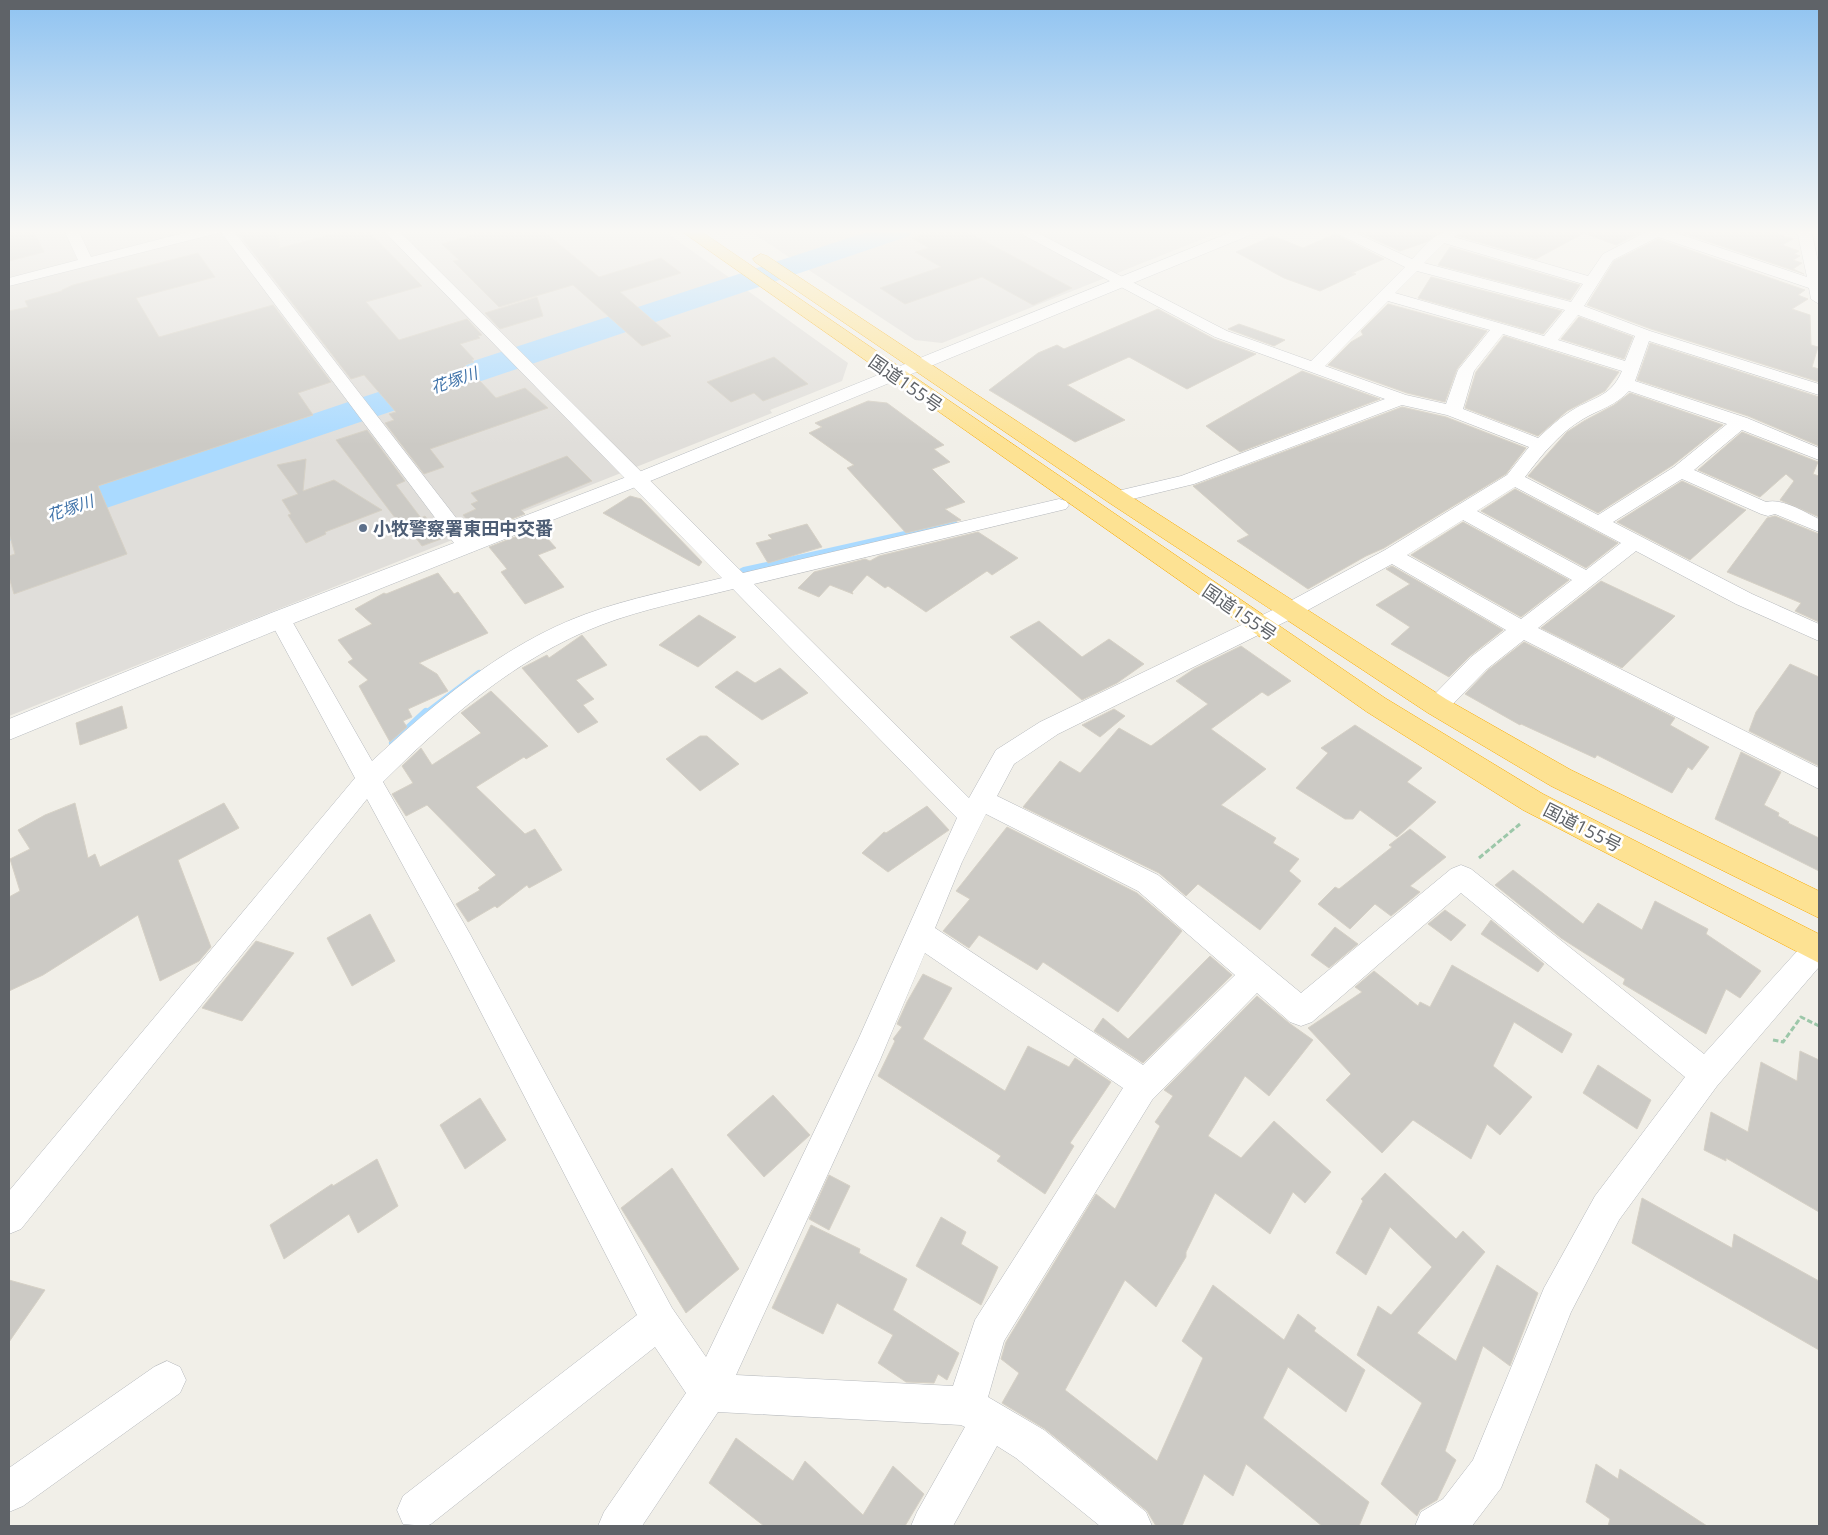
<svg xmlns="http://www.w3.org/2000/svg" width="1828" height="1535" viewBox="0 0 1828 1535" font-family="'Open Sans','Noto Sans JP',sans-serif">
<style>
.industrial{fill:#e0deda}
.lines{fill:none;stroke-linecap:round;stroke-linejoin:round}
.stream-far1{stroke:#aadaff;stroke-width:6}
.stream{stroke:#aadaff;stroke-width:8}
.river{fill:#aadaff;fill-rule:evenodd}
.building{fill:#cccac5;stroke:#d6d1c6}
.street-casing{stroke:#b5b8bc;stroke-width:1}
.secondary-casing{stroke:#b6babf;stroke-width:1}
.highway-casing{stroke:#f9ab00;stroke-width:1}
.path{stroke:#9cc7a9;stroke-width:3;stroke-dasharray:5.5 2.5;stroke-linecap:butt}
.street{fill:#fff;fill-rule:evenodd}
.secondary{fill:#fff;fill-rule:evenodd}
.highway{fill:#fde293;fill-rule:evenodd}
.service-dot{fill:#5c6f8a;stroke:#fff;stroke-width:2}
.labels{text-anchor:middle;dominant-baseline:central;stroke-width:5;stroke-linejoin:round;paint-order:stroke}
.far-water-label{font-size:16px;font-style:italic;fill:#4174aa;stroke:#fff}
.street-label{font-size:18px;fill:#5f6368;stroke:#fff}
.service-label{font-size:18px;font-weight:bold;fill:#4e5e75;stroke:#fff;text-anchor:start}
</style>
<rect width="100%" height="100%" fill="#f1efe8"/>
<path class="industrial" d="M 9,230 L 663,230 L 848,363 L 842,381 L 770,410 L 772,413 L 9,716 Z
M 748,230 L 1225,230 L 942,343 L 915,340 Z"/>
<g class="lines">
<path class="stream-far1" d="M 732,576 L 744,570 L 954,523
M 425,714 L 479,673"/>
<path class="stream" d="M 393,743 L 426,712"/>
<path class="river" d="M 873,230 L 913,230 L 909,236 L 9,541 L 9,516 L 360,398 Z"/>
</g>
<path class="building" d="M 9,230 L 33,230 L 44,252 L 9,261 Z
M 236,230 L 278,230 L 280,248 L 348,230 L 367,230 L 422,286 L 366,302 L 399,340 L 467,319 L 482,335 L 478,336 L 480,338 L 460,344 L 474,359 L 472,360 L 474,362 L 465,365 L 496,398 L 525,388 L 548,408 L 430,449 L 444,467 L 424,474 L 385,423 L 394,420 L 389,414 L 396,412 L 364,375 L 351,379 Z
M 489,230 L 542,230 L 599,277 L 661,258 L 681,273 L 620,292 L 671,336 L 642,346 L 573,285 L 499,307 L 453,261 L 459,260 L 442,244 Z
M 937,230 L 964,230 L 1072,288 L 1033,305 L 982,277 L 905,304 L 880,288 L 941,267 L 915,252 L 929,248 L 912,238 Z
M 1354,230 L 1445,230 L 1426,242 L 1400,251 Z
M 1467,230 L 1643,230 L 1643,231 L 1616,245 L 1584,233 L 1536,259 L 1458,236 Z
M 1674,230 L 1767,230 L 1793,239 L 1782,245 L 1799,251 L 1794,254 L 1800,256 L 1793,260 L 1802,263 L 1793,269 L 1804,274 Z
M 1335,234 L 1384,259 L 1352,273 L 1356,274 L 1320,291 L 1284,278 L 1236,252 L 1273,236 L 1303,248 Z
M 1658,239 L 1805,290 L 1798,295 L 1808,299 L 1792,309 L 1810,315 L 1811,345 L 1818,347 L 1812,367 L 1819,369 L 1819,382 L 1651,329 L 1587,305 L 1614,261 Z
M 1450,247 L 1580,285 L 1570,300 L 1438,265 Z
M 198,253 L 215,277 L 136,298 L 159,337 L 273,305 L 331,382 L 298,393 L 313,415 L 98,486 L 127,554 L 14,594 L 9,577 L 9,556 L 15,554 L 9,533 L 9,311 L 28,307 L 25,301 L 62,291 L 62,290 L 73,285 Z
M 1431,277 L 1562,311 L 1543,334 L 1418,298 Z
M 537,297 L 543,316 L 500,329 L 485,313 Z
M 1388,304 L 1487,331 L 1457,369 L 1445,402 L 1407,393 L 1328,365 L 1351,342 L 1363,335 L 1361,331 Z
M 1158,309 L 1214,339 L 1256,354 L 1187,389 L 1129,357 L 1067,385 L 1125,420 L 1075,442 L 989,390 L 1038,353 L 1057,345 L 1064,349 Z
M 1579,317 L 1633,337 L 1624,359 L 1561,339 Z
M 1239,324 L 1285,340 L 1274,346 L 1228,329 Z
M 1504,336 L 1619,372 L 1605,391 L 1567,411 L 1538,436 L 1465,408 L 1476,372 Z
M 1650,343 L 1819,397 L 1819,446 L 1748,416 L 1637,380 Z
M 774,357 L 808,384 L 763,401 L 754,393 L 731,402 L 707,382 Z
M 1302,371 L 1380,399 L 1240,452 L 1206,426 Z
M 1630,393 L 1723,425 L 1673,465 L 1598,513 L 1528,476 L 1567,432 L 1584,421 L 1614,405 Z
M 868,401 L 887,403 L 944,445 L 934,449 L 950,462 L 932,469 L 965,502 L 945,509 L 961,520 L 906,533 L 847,468 L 854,465 L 809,433 L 822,427 L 815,423 Z
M 1402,407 L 1446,417 L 1526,448 L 1506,474 L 1384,548 L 1366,556 L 1308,589 L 1237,541 L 1249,535 L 1193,486 Z
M 367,430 L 405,481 L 396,485 L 421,518 L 425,516 L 441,539 L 422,546 L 409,529 L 405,531 L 336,440 Z
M 1742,432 L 1818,462 L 1813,474 L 1819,476 L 1819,517 L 1780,500 L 1794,481 L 1786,474 L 1760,497 L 1698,470 Z
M 567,456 L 592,481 L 521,510 L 525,514 L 477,532 L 463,515 L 476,509 L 471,504 L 478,501 L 471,493 Z
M 306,459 L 303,491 L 334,480 L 382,510 L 325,532 L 326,534 L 306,543 L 288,515 L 291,514 L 282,500 L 298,494 L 277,465 Z
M 1682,481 L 1746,510 L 1690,560 L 1617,522 Z
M 1515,489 L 1618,543 L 1586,568 L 1481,511 Z
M 630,496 L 641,499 L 702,562 L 699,566 L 603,513 Z
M 1775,516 L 1819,534 L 1819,622 L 1795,611 L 1801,603 L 1727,572 L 1767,518 Z
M 1463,522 L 1569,580 L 1521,617 L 1411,555 Z
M 807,524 L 822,547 L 768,563 L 756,543 L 772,539 L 768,535 Z
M 538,528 L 556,548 L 538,555 L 564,587 L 525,604 L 501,572 L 507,569 L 489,547 Z
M 978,532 L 1018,558 L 992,575 L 987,571 L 926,612 L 888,586 L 885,588 L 867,575 L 852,592 L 853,594 L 830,585 L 819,597 L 798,588 L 814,572 L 865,559 L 870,561 L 879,556 Z
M 1392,566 L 1503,630 L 1470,656 L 1449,677 L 1391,644 L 1410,627 L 1376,605 L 1410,584 L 1386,569 Z
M 438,573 L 454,594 L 458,592 L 488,633 L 419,663 L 437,674 L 448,691 L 408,709 L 412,717 L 403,721 L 407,727 L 390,742 L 359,686 L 368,680 L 348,662 L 353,659 L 338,640 L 372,624 L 355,609 L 384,593 L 386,594 Z
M 1601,581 L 1675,616 L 1622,668 L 1541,628 Z
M 699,615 L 736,637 L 698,667 L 659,645 Z
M 1039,621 L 1082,657 L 1109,639 L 1144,664 L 1117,683 L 1082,700 L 1010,637 Z
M 582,635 L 607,665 L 576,680 L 594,699 L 583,705 L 598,722 L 578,733 L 522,668 L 547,655 L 549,658 Z
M 1524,642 L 1675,718 L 1670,725 L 1709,747 L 1692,770 L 1688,767 L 1672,793 L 1597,755 L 1595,758 L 1521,724 L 1520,725 L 1465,694 L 1488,670 Z
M 1241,646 L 1291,681 L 1268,696 L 1262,692 L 1211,729 L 1266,769 L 1221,805 L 1276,838 L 1273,843 L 1299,859 L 1289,871 L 1301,881 L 1260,930 L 1198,884 L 1186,896 L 1159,873 L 1023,807 L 1060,761 L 1080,773 L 1119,728 L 1151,746 L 1208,704 L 1176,681 L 1194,669 Z
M 1790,664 L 1819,677 L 1819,766 L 1749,731 L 1756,712 Z
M 780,668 L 808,693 L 762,720 L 715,687 L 737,671 L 755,683 Z
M 491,691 L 548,746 L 526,759 L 524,757 L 476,787 L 525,834 L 535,829 L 562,870 L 529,888 L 527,885 L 497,908 L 495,906 L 468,922 L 456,904 L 480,890 L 478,888 L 496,875 L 427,805 L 406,816 L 392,794 L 413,783 L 402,766 L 421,748 L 432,765 L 481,733 L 461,713 Z
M 122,706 L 127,728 L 80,745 L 76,723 Z
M 1114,709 L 1125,716 L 1100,737 L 1082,725 Z
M 1355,725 L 1422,768 L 1407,782 L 1436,802 L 1397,837 L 1360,810 L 1353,819 L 1345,819 L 1296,788 L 1328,753 L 1321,748 Z
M 700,736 L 707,736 L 739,764 L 700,791 L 666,759 Z
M 1741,752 L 1781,772 L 1764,805 L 1779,813 L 1778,816 L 1789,822 L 1788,823 L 1819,838 L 1819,871 L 1715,819 Z
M 75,803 L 88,858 L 95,854 L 100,867 L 224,803 L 239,828 L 178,860 L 211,947 L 199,961 L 160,981 L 138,915 L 43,975 L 9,991 L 9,897 L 20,891 L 10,859 L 30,849 L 18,830 L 45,815 Z
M 927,806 L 949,830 L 888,872 L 862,853 L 884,832 L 886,833 Z
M 1007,827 L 1137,893 L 1182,931 L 1118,1012 L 1043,962 L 1037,970 L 979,935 L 969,948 L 943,931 L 970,899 L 956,891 Z
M 1410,829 L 1446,857 L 1410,886 L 1420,892 L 1391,916 L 1375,904 L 1350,929 L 1318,904 L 1335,887 L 1339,889 L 1392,847 L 1389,845 Z
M 1513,870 L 1583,924 L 1598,903 L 1642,930 L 1655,901 L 1708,929 L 1706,934 L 1761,971 L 1740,998 L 1726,989 L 1706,1034 L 1623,984 L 1625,979 L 1561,938 L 1495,885 Z
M 1445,910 L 1466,925 L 1451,941 L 1428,924 Z
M 370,914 L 395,961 L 352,986 L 327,938 Z
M 1491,920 L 1544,964 L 1538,972 L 1481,934 Z
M 1335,927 L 1358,944 L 1329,968 L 1311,955 Z
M 256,941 L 294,953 L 242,1021 L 202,1008 Z
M 1210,956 L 1232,975 L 1143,1063 L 1094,1031 L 1103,1018 L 1128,1039 Z
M 1452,965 L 1572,1034 L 1562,1053 L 1514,1022 L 1493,1066 L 1532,1097 L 1500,1135 L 1487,1124 L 1471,1159 L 1413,1120 L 1382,1153 L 1326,1100 L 1351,1074 L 1308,1028 L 1362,992 L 1355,987 L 1374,971 L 1418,1006 L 1420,1002 L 1430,1007 Z
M 923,974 L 952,988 L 923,1039 L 1005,1091 L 1028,1046 L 1069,1067 L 1075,1058 L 1111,1082 L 1070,1143 L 1074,1146 L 1045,1194 L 997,1161 L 1001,1156 L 878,1076 L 895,1041 L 893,1039 L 902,1027 L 897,1024 L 907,1002 Z
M 1257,996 L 1289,1023 L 1313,1040 L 1269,1096 L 1245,1076 L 1208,1136 L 1241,1158 L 1274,1121 L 1331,1172 L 1305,1203 L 1293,1192 L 1270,1234 L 1215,1193 L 1186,1252 L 1186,1257 L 1156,1307 L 1125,1280 L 1065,1390 L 1157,1461 L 1203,1358 L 1182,1341 L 1213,1285 L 1284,1340 L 1298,1314 L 1316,1328 L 1314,1331 L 1365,1370 L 1346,1412 L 1288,1367 L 1263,1418 L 1369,1502 L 1359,1526 L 1322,1526 L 1246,1464 L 1233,1496 L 1204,1474 L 1182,1526 L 1156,1526 L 1147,1511 L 1045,1429 L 1002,1403 L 1019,1373 L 1001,1359 L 1006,1342 L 1096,1194 L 1115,1209 L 1160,1126 L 1155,1122 L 1173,1096 L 1164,1090 Z
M 1800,1051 L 1819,1060 L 1819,1212 L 1726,1158 L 1726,1161 L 1704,1150 L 1711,1112 L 1748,1132 L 1761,1062 L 1797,1081 Z
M 1598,1065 L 1651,1100 L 1637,1129 L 1583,1093 Z
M 773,1095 L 810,1135 L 764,1177 L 727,1135 Z
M 480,1098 L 506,1140 L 465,1169 L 440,1125 Z
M 377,1159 L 398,1206 L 358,1233 L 349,1214 L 284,1259 L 270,1225 L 332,1184 L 333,1186 Z
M 672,1168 L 739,1269 L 686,1313 L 621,1208 Z
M 1385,1173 L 1456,1239 L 1463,1231 L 1485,1252 L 1417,1333 L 1456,1361 L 1497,1265 L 1538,1293 L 1510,1366 L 1483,1346 L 1445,1451 L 1456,1460 L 1437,1500 L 1420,1510 L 1417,1516 L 1381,1484 L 1422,1403 L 1357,1355 L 1378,1306 L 1391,1315 L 1432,1267 L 1390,1227 L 1366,1275 L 1336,1253 L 1363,1201 L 1361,1199 Z
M 829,1175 L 850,1186 L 829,1230 L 809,1219 Z
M 1642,1198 L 1732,1248 L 1734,1234 L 1819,1281 L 1819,1350 L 1632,1243 Z
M 941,1217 L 966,1232 L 961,1244 L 998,1267 L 981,1305 L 916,1266 Z
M 811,1225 L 860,1249 L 859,1253 L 907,1279 L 893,1310 L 959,1353 L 947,1380 L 938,1374 L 934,1383 L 906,1382 L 878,1363 L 893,1335 L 837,1303 L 823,1334 L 772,1308 Z
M 9,1280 L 45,1290 L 9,1342 Z
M 736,1438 L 793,1481 L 805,1461 L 863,1515 L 893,1466 L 924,1494 L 905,1526 L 764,1526 L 709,1483 Z
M 1596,1464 L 1618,1479 L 1620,1469 L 1707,1526 L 1608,1526 L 1610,1519 L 1586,1502 Z"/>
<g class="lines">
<defs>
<path id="street" d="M 64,230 L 78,230 L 91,257 L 195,230 L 233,230 L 474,541 L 477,546 L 474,551 L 467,553 L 460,551 L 220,231 L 218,233 L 9,286 L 9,278 L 78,260 Z
M 383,230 L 398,230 L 743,573 L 1059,499 L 1066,501 L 1069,505 L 1066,509 L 754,584 L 969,798 L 996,750 L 1040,722 L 1281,606 L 1385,550 L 1507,475 L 1529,447 L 1447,415 L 1402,405 L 1194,484 L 1116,503 L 1109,501 L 1106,497 L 1109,493 L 1181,476 L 1385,399 L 1215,337 L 1014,230 L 1032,230 L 1227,331 L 1311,361 L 1405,267 L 1330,230 L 1349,230 L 1412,259 C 1432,239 1435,230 1465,230 L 1454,237 L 1588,276 L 1603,254 L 1646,232 L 1645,230 L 1667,230 L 1807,277 L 1797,230 L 1811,230 L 1819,266 L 1819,304 L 1811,299 L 1809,288 L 1658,237 L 1613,260 L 1584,306 L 1650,331 L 1819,384 L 1819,395 L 1649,341 L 1635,381 L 1747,418 L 1819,448 L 1819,460 L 1742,430 L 1694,470 L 1766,502 C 1783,498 1804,512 1819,519 L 1819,532 L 1775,514 L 1768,516 L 1761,514 L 1682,479 L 1613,522 L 1752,594 L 1819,624 L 1819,641 L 1736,604 L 1636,551 L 1538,628 L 1819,768 L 1819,789 L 1524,640 L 1487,669 L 1445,712 L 1437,715 L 1429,712 L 1425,706 L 1429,700 L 1471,657 L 1506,630 L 1392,564 L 1297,616 L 1058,734 L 1014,764 L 997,796 L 1158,875 L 1301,993 L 1451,869 L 1461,865 L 1471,869 L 1704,1054 L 1809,938 L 1819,934 L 1819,967 L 1717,1086 L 1619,1220 L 1571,1312 L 1501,1488 L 1472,1526 L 1415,1526 L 1421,1512 L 1443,1499 L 1473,1460 L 1544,1288 L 1595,1196 L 1685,1077 L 1461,893 L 1312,1022 L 1301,1026 L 1290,1022 L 1257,993 L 1152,1100 L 1004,1341 L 988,1397 L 1044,1430 L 1146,1512 L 1152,1526 L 1100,1526 L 1016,1458 L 997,1446 L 953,1526 L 911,1526 L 917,1512 L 965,1427 L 961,1425 L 718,1412 L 642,1526 L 598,1526 L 604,1512 L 686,1393 L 655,1347 L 431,1524 L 426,1526 L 403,1524 L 397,1510 L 403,1496 L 637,1315 L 450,952 L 367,799 L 21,1229 L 9,1234 L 9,1191 L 355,778 L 269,619 L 272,614 L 280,612 L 288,614 L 372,761 C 435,703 504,644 586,614 C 630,598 677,589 722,578 ZM 1444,243 L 1583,284 L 1571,302 L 1424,263 ZM 1417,271 L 1565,310 L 1544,336 L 1395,293 ZM 1388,301 L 1490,330 L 1458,370 L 1446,404 L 1406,395 L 1325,366 ZM 1578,315 L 1635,336 L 1625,361 L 1558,340 ZM 1503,334 L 1622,371 C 1610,399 1591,397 1568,413 C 1557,420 1548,429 1538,438 L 1463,409 L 1474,371 ZM 1629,391 L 1727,424 L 1674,467 L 1598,515 L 1525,477 C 1541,456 1559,433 1583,419 C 1598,410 1617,405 1629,391 ZM 1515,487 L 1621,543 L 1586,570 L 1477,511 ZM 1463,520 L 1572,580 L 1521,619 L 1407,555 ZM 733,589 L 957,818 L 858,1040 L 706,1357 L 672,1308 L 470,934 L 383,782 C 446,719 517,657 601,625 C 643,609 689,600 733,589 ZM 986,814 L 1138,891 L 1235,975 L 1143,1065 L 935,928 L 962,862 ZM 925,953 L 1123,1088 L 975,1320 L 953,1386 L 736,1375 L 880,1060 Z
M 167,1361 L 180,1367 L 186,1380 L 180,1393 L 23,1506 L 9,1512 L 9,1468 L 154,1367 Z"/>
<path id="secondary" d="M 1236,230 L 1258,230 L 1255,233 L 643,484 L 289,625 L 9,740 L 9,719 L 271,613 L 629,476 Z"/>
<path id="highway" d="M 680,230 L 699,230 L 1385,698 L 1543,794 L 1819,934 L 1819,963 L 1523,810 L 1367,712 Z
M 761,254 L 767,256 L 1124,492 L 1446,699 L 1571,770 L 1819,891 L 1819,918 L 1551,786 L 1428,713 L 1108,502 L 755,262 L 753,259 Z"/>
</defs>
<use href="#street" class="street-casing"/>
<use href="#secondary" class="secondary-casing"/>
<use href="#highway" class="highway-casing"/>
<path class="path" d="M 1479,858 L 1520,824
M 1773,1040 L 1783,1042 L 1801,1017 L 1819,1026"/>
<use href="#street" class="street"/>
<use href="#secondary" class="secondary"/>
<use href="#highway" class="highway"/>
</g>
<linearGradient id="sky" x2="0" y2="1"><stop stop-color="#8fc3f1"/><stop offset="0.52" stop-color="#f9f8f5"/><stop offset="1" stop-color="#f9f8f5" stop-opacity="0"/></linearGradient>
<rect width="1828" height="445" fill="url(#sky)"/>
<circle class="service-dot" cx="363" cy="528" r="5"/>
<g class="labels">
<g class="far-water-label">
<text transform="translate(454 380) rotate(-19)">花塚川</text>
<text transform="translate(70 508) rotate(-19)">花塚川</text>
</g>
<g class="street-label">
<text transform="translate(906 383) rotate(35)">国道155号</text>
<text transform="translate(1240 612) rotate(34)">国道155号</text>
<text transform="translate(1583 827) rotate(27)">国道155号</text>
</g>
<g class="service-label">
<text x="373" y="528">小牧警察署東田中交番</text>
</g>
</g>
<rect width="1828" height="1535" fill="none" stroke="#5f6368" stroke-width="20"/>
</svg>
